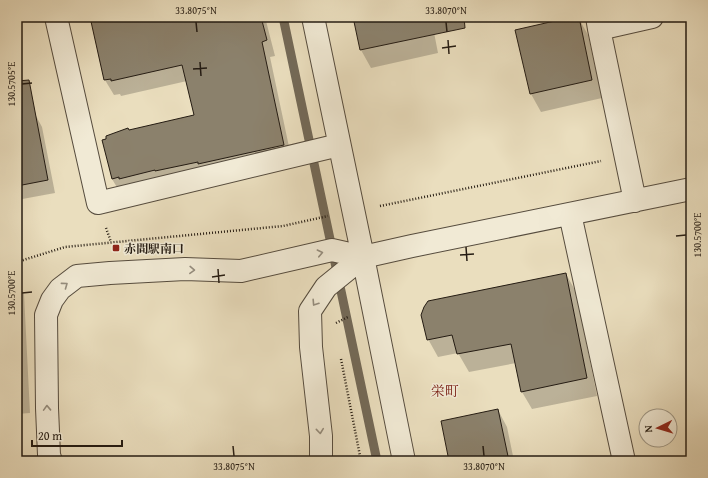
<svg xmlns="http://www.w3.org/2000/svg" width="708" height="478" viewBox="0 0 708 478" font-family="'Gentium Book Plus','Noto Serif JP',serif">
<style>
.shadow{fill:#0003}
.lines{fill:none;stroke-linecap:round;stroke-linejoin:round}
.stream{stroke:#736957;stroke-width:9}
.building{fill:#8b816c;stroke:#251c13}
.minor-casing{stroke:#564c3e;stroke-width:24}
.path{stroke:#251c13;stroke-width:2.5;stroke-dasharray:1 2;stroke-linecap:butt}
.minor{stroke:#f1ead5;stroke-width:22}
.oneway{stroke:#958d7e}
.ticks{fill:none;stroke:#251c13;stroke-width:1.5}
.poi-dot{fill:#8f2418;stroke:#f1ead5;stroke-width:1.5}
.labels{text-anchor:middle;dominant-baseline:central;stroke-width:3;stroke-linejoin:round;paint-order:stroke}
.poi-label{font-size:12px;font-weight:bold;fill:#251c13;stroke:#f1ead5;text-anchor:start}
.quarter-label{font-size:14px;fill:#7a1f14;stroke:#f1ead5}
.neatline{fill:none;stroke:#251c13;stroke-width:1.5}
.ticks-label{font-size:10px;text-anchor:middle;fill:#251c13}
</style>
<rect width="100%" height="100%" fill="#eadebe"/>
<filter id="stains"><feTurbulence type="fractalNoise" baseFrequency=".005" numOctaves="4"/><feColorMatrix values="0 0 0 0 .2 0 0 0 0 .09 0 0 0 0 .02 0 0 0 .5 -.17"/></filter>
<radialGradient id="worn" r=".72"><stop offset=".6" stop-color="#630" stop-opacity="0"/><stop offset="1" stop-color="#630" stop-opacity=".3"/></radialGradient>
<path class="shadow" d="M 91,17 L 265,17 L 275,56 L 270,57 L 292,161 L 121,194 L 112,179 L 103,141 L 129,131 L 195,116 L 187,81 L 121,96 L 120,94 L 114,95 L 105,80 Z
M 354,17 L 431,17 L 438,53 L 371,68 L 361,50 Z
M 578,17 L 588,35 L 602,98 L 541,112 L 531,94 L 516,31 Z
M 35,114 L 42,127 L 55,193 L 17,200 L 17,117 Z
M 566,274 L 576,292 L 597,396 L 532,409 L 522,392 L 516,363 L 469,372 L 458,353 L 438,357 L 428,339 Z
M 19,286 L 24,294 L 30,413 L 17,414 L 17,287 Z
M 498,410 L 507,427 L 514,461 L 446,461 L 445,457 L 449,456 Z"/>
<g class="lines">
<path class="stream" d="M 283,17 L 377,461"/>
</g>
<path class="building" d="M 90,17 L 261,17 L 267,40 L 262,42 L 284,145 L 198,164 L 198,162 L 155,171 L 155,170 L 119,179 L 119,177 L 112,179 L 102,140 L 106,139 L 106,136 L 128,128 L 129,130 L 194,115 L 182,65 L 111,81 L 111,79 L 104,80 Z
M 353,17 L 464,17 L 465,28 L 360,50 Z
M 572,17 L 579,17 L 592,80 L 530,94 L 515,30 Z
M 29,80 L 48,180 L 17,186 L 17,81 Z
M 566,273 L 587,378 L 521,392 L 511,344 L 457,354 L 452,335 L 427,340 L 421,315 L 424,307 L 428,301 Z
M 498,409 L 509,461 L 449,461 L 441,421 Z"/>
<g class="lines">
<defs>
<path id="minor" d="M 56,17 L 98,203 L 339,145
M 313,17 L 363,257 L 404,461
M 597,17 L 599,29 L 635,201
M 599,29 L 652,17
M 570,214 L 624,461
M 51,461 L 49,455 L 47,408 L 46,315 L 52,300 L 60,289 L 77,276 L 110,273 L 185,269 L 241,271 L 332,250 L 363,257
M 321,461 L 321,436 L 311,347 L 310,311 L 326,287 L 363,257 L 412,246 L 691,189"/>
</defs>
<use href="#minor" class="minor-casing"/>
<path class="path" d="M 380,206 L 601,161
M 106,228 L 111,242
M 17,262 L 65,247 L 283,226 L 328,216
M 336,323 L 348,317
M 341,359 L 361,461
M 17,371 L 18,353
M 17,414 L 18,461"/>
<use href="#minor" class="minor"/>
</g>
<defs><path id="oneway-chevron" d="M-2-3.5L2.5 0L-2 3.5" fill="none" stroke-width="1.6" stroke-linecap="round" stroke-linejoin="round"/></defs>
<g class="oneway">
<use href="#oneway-chevron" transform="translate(320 253) rotate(-13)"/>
<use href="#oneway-chevron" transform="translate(192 270) rotate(2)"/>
<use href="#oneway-chevron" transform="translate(65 285) rotate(-36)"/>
<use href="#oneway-chevron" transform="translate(315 303) rotate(123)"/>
<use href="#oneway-chevron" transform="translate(47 408) rotate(-92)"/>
<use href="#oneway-chevron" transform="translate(320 431) rotate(84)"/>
</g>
<path class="ticks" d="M 196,22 L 197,32M 446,22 L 447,32M 448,40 L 449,54M 442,48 L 456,46M 200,62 L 201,76M 193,69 L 207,68M 22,84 L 32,83M 676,236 L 686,235M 466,247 L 467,261M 460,255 L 474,254M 218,269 L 219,283M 212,277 L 225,275M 22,293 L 32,292M 233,446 L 234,456M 483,446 L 484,456"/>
<rect class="poi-dot" x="112" y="244" width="8" height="8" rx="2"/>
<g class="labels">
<g class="poi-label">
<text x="124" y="248">赤間駅南口</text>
</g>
<g class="quarter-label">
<text x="445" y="391">栄町</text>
</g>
</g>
<rect width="708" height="478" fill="none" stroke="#eadebe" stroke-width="44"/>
<g transform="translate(658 428) rotate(265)"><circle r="19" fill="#f1ead5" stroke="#9f9887"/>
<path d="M0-3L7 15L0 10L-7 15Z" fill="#8f2418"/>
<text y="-6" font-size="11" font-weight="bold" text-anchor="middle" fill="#251c13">N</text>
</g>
<path d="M32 440v6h90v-6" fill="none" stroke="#251c13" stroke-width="2"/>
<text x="38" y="440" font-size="12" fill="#251c13" stroke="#f1ead5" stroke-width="3" paint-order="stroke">20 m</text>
<rect x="22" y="22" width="664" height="434" class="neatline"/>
<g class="ticks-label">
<text x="196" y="14">33.8075°N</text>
<text x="446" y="14">33.8070°N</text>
<text transform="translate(11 84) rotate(-90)" y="4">130.5705°E</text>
<text transform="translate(697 235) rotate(-90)" y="4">130.5700°E</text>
<text transform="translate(11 293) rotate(-90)" y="4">130.5700°E</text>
<text x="234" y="470">33.8075°N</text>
<text x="484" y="470">33.8070°N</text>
</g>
<rect width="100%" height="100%" filter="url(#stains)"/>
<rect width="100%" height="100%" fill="url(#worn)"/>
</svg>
